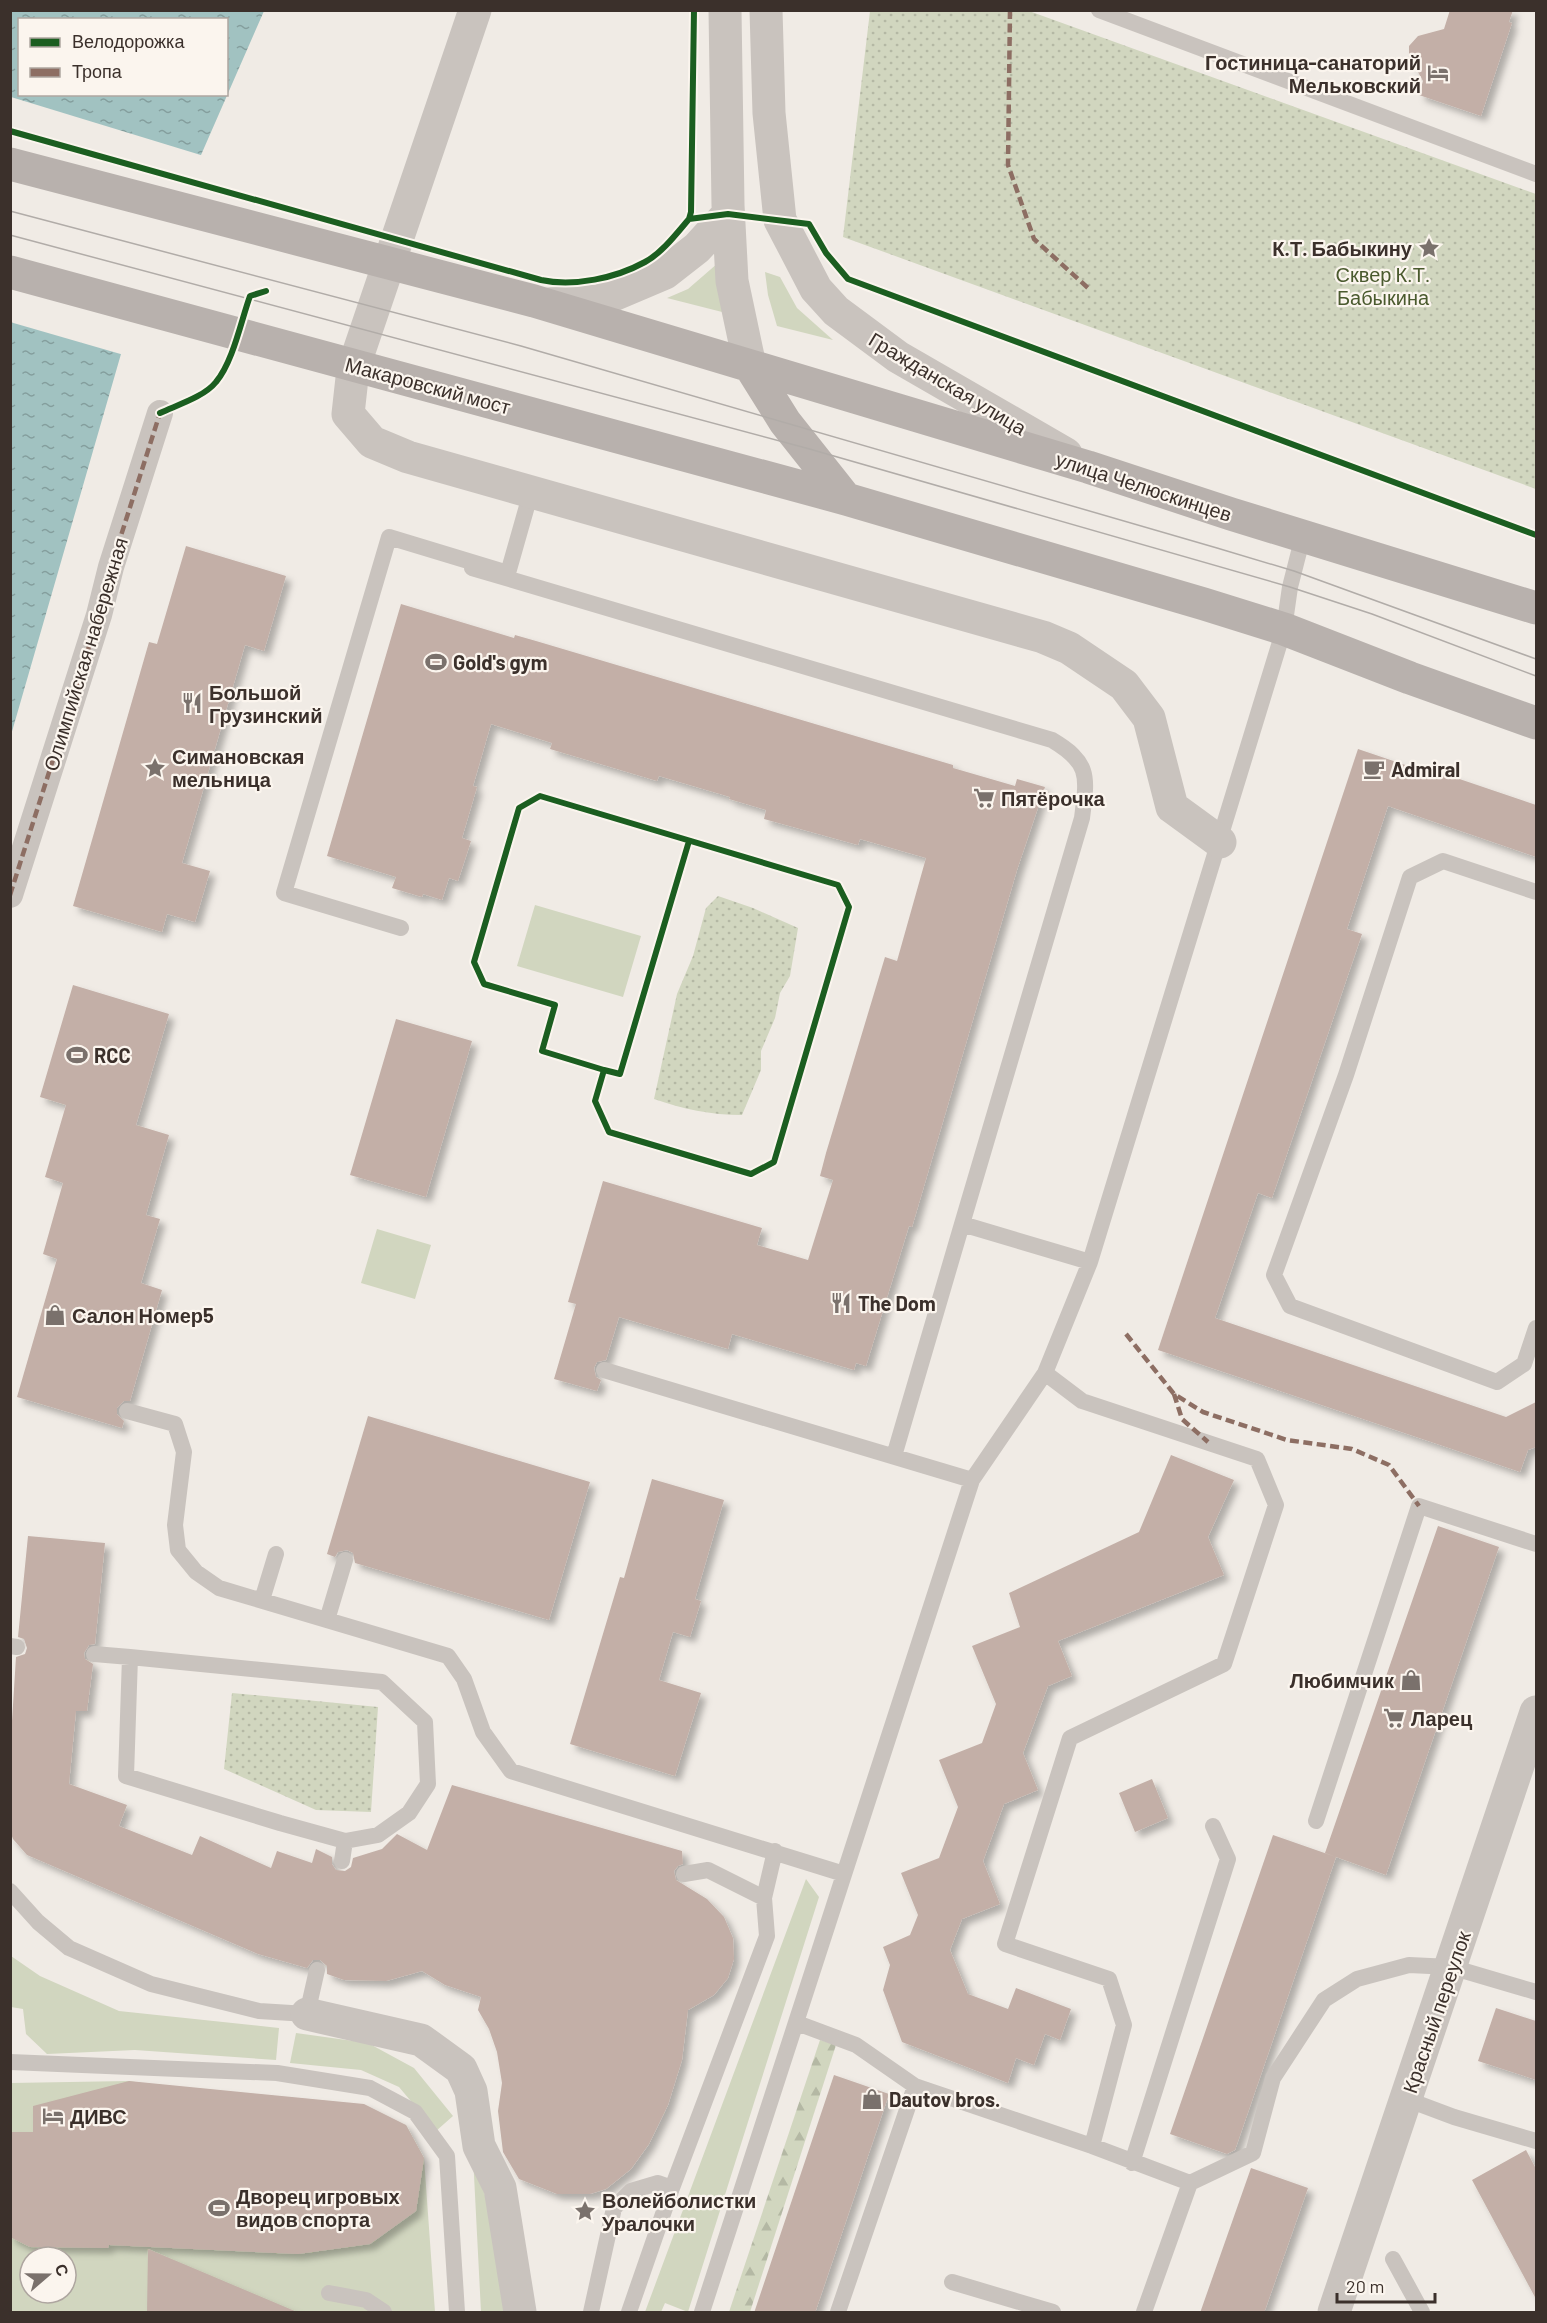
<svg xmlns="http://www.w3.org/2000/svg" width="1547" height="2323" viewBox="0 0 1547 2323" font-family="Barlow,sans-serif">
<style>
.grass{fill:#d1d6bf;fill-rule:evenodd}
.forest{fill:url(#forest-firs)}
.park{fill:url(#park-dots)}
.water{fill:url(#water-ripples);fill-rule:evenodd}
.pier{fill:#f0ebe5}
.building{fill:#c3afa7;filter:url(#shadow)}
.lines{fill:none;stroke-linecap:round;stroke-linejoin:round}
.service{stroke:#c9c3be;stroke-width:16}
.pedestrian{stroke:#c9c3be;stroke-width:26}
.minor{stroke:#c9c3be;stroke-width:33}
.tertiary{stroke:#c9c3be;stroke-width:33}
.primary{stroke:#b8b1ad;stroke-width:33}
.tram{stroke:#b1aca8;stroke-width:1.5}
.quiet{stroke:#8d6e63;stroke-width:4.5;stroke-dasharray:9 4.5;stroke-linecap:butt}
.cycleway-casing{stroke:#fbf5ee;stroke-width:10}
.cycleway{stroke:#1b5e20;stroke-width:6}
.labels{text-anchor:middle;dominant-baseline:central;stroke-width:4.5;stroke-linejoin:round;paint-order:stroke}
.poi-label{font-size:20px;font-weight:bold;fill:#3b302b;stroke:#fbf5ee;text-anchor:start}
.park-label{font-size:20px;fill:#4a5a2e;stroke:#fbf5ee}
.street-label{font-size:20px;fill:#3b302b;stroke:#fbf5ee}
</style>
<defs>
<pattern id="forest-firs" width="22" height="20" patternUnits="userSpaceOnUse" patternTransform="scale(1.5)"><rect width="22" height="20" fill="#d1d6bf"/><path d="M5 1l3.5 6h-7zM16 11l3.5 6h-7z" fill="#b4b8a4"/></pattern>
<pattern id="park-dots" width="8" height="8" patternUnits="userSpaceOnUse" patternTransform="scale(1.5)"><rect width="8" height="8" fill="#d1d6bf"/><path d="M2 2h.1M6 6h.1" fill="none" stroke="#b4b8a4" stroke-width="1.8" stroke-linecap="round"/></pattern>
<pattern id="water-ripples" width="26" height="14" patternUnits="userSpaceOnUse" patternTransform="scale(1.5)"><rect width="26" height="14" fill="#a1c2c1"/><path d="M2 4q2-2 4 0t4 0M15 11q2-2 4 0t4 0" fill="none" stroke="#849e9d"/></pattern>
<filter id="shadow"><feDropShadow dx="5.5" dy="5.5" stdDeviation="3" flood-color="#0004"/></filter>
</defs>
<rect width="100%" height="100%" fill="#f0ebe5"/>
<path class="grass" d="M 718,263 L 730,314 L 667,298 L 688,289 Z
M 765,272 L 780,277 L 797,308 L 833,340 L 777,326 L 768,295 Z
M 535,905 L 641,936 L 623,997 L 517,966 Z
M 377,1229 L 431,1245 L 415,1299 L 361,1283 Z
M 806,1879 L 819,1897 L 688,2312 L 665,2303 L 661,2312 L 645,2312 Z
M 11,1956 L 40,1976 L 119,2011 L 279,2028 L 276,2060 L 135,2050 L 47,2054 L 26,2034 L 23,2009 L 11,2007 Z
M 296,2033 L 368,2043 L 414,2068 L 453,2116 L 436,2131 L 399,2087 L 361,2070 L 290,2063 Z
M 129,2081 L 406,2125 L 424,2158 L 435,2312 L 11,2312 L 10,2083 ZM 30,2257 L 66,2257 L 66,2293 L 30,2293 Z
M 473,2156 L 491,2215 L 504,2312 L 481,2312 Z"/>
<path class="forest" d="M 820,2040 L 836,2045 L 750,2312 L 729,2312 Z"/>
<path class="park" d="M 870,11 L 1029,11 L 1536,194 L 1536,489 L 843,237 Z
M 718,896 L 753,908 L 798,928 L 790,976 L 780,993 L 775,1018 L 761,1051 L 761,1070 L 742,1115 C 710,1115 683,1109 654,1099 L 677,994 L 693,956 L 706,908 Z
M 232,1693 L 378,1707 L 371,1812 L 316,1810 L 224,1769 Z"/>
<path class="water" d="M 11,11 L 264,11 L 201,155 L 121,354 L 11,735 ZM 20,20 L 226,20 L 226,94 L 20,94 Z"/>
<path class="pier" d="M 11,97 L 204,156 L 124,355 L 10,322 Z"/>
<path class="building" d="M 1450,10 L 1513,10 L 1509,22 L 1512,23 L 1481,116 L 1419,95 L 1423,81 L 1409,56 L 1409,46 L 1418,36 L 1444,29 Z
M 186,546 L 286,576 L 264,651 L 245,645 L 182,863 L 210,871 L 195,922 L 167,914 L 162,932 L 73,906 L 149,642 L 157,644 Z
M 401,604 L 514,638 L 515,635 L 536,641 L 953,765 L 953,768 L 1015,786 L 1017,779 L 1045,787 L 1017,870 L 912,1227 L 909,1226 L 866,1366 L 856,1363 L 854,1370 L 732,1334 L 728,1349 L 619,1317 L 606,1360 L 597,1362 L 594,1368 L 596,1377 L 601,1380 L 597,1391 L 554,1379 L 576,1304 L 568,1302 L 603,1181 L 762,1228 L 757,1245 L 808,1260 L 833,1180 L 820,1176 L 826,1153 L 885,957 L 897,961 L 926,858 L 860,839 L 858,845 L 764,819 L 766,810 L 729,799 L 730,797 L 659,776 L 657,781 L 550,749 L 552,743 L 491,724 L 473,786 L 477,787 L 462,838 L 471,841 L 458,881 L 449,878 L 442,900 L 423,894 L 422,897 L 392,888 L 396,877 L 327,856 Z
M 1358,749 L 1423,771 L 1424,767 L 1536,805 L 1536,857 L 1388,806 L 1347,929 L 1362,934 L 1272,1198 L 1258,1193 L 1215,1318 L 1506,1417 L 1536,1402 L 1536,1447 L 1528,1450 L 1520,1472 L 1158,1350 Z
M 73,985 L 169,1014 L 136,1125 L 169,1135 L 146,1215 L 160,1219 L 141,1283 L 162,1290 L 130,1401 L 124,1401 L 117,1408 L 117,1414 L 124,1421 L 122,1428 L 17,1397 L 57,1259 L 43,1254 L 63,1183 L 45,1177 L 66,1105 L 40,1097 Z
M 396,1019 L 472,1041 L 426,1197 L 350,1175 Z
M 368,1416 L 590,1482 L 549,1620 L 355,1563 L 353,1553 L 347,1550 L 338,1552 L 335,1557 L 327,1554 Z
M 1171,1455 L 1234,1480 L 1208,1537 L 1224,1575 L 1058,1641 L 1072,1676 L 1048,1686 L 1023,1753 L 1038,1790 L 1004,1804 L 983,1861 L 1000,1904 L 962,1919 L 950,1950 L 968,1994 L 1008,2009 L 1016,1988 L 1071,2009 L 1060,2040 L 1045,2034 L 1034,2065 L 1016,2058 L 1008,2083 L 902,2042 L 883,1990 L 890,1965 L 883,1947 L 910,1935 L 918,1915 L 901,1873 L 939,1858 L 958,1807 L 939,1760 L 982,1743 L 996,1704 L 972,1646 L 1020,1627 L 1009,1593 L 1139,1532 Z
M 652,1479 L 724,1500 L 695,1599 L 701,1601 L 690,1637 L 673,1632 L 659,1680 L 701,1693 L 675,1776 L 570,1744 L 620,1577 L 624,1578 Z
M 1438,1526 L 1499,1547 L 1386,1875 L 1325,1853 Z
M 28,1536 L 105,1543 L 95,1644 L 89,1645 L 84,1653 L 85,1659 L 93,1664 L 87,1711 L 76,1711 L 69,1784 L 127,1805 L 119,1826 L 192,1855 L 200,1836 L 271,1868 L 277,1851 L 312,1863 L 316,1849 L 332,1857 L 332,1864 L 336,1870 L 345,1871 L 351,1867 L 353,1858 L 382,1849 L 397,1834 L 427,1850 L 452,1785 L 682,1851 L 683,1864 L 678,1866 L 674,1871 L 676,1880 L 707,1899 L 724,1917 L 733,1938 L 734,1959 L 728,1978 L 714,1995 L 688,2010 L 682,2060 L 668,2105 L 649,2144 L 631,2169 L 606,2189 L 590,2194 L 557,2194 L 519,2179 L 503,2152 L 498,2111 L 502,2083 L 497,2052 L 489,2029 L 478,2010 L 481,1997 L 445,1985 L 422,1971 L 386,1981 L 344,1980 L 327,1974 L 327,1966 L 320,1960 L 313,1960 L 307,1968 L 258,1954 L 27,1855 L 13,1839 L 10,1831 L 10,1753 L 16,1657 L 25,1654 L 27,1648 L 24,1639 L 18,1637 Z
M 1152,1779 L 1168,1818 L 1135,1832 L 1119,1793 Z
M 1273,1835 L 1336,1857 L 1235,2150 L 1227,2154 L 1170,2134 Z
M 1496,2008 L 1536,2021 L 1536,2080 L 1478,2061 Z
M 834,2075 L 889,2094 L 815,2313 L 754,2313 Z
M 129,2081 L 364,2104 L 406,2125 L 424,2158 L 416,2211 L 370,2244 L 298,2254 L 109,2245 L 108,2248 L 30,2247 L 10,2237 L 10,2132 L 33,2132 L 33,2106 Z
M 1526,2150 L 1536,2169 L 1536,2299 L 1472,2180 Z
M 1251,2168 L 1308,2188 L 1264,2313 L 1200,2313 Z
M 148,2249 L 297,2312 L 297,2313 L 147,2313 Z"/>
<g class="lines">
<path class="service" d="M 1099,10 L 1536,174
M 472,568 L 1052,740 C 1091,763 1087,777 1082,818 L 962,1224 L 1090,1262
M 1536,892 L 1443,861 L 1410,877 L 1346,1075 L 1274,1275 L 1290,1306 L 1497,1382 L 1524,1364 L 1536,1328
M 401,928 L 284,893 L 389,537 L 508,573 L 531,492
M 604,1370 L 972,1480
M 1045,1373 L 1082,1401 L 1257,1459 L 1276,1505 L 1224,1664 L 1070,1738 L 1005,1944 L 1109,1979 L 1124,2025 L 1092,2146
M 127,1411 L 175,1424 L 184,1452 L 175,1525 L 178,1550 L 196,1572 L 219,1588 L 448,1656 L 464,1679 L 483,1732 L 511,1771 L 844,1874
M 894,1456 L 962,1224
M 262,1600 L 276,1554
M 327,1620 L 345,1560
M 10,1646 L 17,1647
M 94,1654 L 130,1657 L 382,1682 L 425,1722 L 428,1784 L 409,1813 L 378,1835 L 345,1841 L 280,1823 L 126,1776 L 130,1657
M 1316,1821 L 1419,1506 L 1536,1544
M 342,1861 L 345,1841
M 10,1891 L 38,1922 L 69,1948 L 151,1984 L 259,2011 L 307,2014 L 317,1970
M 764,1898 L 775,1851
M 797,2023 L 856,2045 L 915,2086 L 1092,2146 L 1190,2183 L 1253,2153 L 1273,2078 L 1324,2000 L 1357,1979 L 1409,1965 L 1451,1967 L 1536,1992
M 10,2062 L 277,2073 L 370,2088 L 415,2112 L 447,2156 L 457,2312
M 1406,2099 L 1454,2117 L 1536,2141
M 1132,2163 L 1228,1859 L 1213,1826
M 1393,2259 L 1422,2312
M 952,2282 L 1053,2312
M 329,2293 L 366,2300 L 384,2312
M 591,2312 L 614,2208 L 631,2191 L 658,2183 L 672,2188
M 629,2312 L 672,2188 L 767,1936 L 764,1898 L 708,1870 L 684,1874
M 702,2312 L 972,1480 L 1045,1373 L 1090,1262 L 1284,629 L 1290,587 L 1303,536
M 838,2312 L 915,2086
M 1144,2312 L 1190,2183"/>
<path class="pedestrian" d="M 10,895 L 99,615 L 111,567 L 160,413"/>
<path class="minor" d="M 475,10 L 353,369 L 348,414 L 372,442 L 408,457 L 1043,637 L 1069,648 L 1124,685 L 1149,718 L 1172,807 L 1220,842
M 307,2014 L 421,2040 L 461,2069 L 471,2091 L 479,2146 L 500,2188 L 520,2312"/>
<path class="tertiary" d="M 725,10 L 728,205 L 732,281 L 750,366
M 766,10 L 769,113 L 780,220 L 816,289 L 836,311 L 898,357 L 1066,454
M 549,304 L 599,301 L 665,273 L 697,248 L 728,214
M 1334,2312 L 1536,1712"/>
<path class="primary" d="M 10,164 L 534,301 L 1088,467 L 1231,514 L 1536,608
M 10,272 L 846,499 L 1204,604 L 1284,629 L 1410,678 L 1536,723
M 750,366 L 785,422 L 846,499"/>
<path class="tram" d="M 10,211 L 521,346 L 1217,548 L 1294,571 L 1536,659
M 10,235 L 806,448 L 1290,587 L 1372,614 L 1536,676"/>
<path class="quiet" d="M 1010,10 L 1008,165 L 1034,239 L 1088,288
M 10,895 L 99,615 L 111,567 L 160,413
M 1126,1334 L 1174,1394 L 1203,1412 L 1287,1440 L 1352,1449 L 1389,1465 L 1419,1506
M 1174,1394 L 1182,1419 L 1208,1442"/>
<defs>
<path id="cycleway" d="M 10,131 L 541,280 C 574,287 616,278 645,262 C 662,253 677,233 689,219 L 691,212 L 694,10
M 689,219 L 728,214 L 809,224 L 826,253 L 848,279 L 1536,535
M 160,413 C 177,405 204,397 216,382 C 233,362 241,321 250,296 L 266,291
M 540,796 L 838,885 L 849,907 L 774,1162 L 751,1174 L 609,1132 L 595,1101 L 604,1070 L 542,1051 L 555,1005 L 484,984 L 474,962 L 519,808 Z
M 604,1070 L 620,1074 L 689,841"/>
</defs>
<use href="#cycleway" class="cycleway-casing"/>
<use href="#cycleway" class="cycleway"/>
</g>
<defs>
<symbol id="hotel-bare" viewBox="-9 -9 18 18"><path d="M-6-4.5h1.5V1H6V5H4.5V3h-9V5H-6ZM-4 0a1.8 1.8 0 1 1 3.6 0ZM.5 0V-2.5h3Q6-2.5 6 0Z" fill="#7a716c" stroke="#fbf5ee" stroke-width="2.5" paint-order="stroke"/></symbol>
<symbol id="sight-bare" viewBox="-9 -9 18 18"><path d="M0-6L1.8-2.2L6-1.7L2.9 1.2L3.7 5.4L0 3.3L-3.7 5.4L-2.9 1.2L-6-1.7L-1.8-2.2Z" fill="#7a716c" stroke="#fbf5ee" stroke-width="2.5" paint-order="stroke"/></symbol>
<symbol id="stadium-bare" viewBox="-9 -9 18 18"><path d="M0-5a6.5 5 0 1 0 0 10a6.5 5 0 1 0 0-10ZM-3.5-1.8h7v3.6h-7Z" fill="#7a716c" stroke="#fbf5ee" stroke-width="2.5" paint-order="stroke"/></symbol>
<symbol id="restaurant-bare" viewBox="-9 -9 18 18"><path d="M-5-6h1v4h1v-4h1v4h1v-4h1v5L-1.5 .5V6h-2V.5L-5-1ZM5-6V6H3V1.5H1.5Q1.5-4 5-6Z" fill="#7a716c" stroke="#fbf5ee" stroke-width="2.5" paint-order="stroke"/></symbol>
<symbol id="cafe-bare" viewBox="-9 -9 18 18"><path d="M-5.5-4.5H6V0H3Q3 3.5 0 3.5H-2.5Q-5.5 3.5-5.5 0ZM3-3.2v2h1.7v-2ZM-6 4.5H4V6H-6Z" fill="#7a716c" stroke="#fbf5ee" stroke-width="2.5" paint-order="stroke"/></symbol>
<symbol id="supermarket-bare" viewBox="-9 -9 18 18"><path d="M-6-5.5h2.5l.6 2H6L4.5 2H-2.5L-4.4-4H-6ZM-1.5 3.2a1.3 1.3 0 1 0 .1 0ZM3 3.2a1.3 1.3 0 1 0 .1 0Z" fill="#7a716c" stroke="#fbf5ee" stroke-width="2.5" paint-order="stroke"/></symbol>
<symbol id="shop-bare" viewBox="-9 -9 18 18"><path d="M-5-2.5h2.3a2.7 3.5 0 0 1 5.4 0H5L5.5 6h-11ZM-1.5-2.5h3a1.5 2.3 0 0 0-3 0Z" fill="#7a716c" stroke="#fbf5ee" stroke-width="2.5" paint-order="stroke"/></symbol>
</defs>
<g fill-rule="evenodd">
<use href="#hotel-bare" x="1423" y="58" width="30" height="30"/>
<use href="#sight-bare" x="1414" y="233" width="30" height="30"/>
<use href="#stadium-bare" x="421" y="647" width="30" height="30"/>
<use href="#restaurant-bare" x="177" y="688" width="30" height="30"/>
<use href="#sight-bare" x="140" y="753" width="30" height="30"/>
<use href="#cafe-bare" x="1359" y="754" width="30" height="30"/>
<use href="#supermarket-bare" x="969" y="783" width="30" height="30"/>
<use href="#stadium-bare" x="62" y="1040" width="30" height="30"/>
<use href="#restaurant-bare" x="826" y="1288" width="30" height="30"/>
<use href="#shop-bare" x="40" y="1300" width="30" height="30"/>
<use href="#shop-bare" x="1396" y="1665" width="30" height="30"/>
<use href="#supermarket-bare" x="1379" y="1703" width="30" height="30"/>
<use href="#shop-bare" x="857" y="2084" width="30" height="30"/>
<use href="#hotel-bare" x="38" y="2101" width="30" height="30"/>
<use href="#stadium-bare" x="204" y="2193" width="30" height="30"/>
<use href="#sight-bare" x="570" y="2196" width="30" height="30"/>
</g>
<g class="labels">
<g class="poi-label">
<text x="1421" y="62" text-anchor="end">Гостиница-санаторий<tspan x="1421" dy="23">Мельковский</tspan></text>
<text x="1412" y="248" text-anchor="end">К.Т. Бабыкину</text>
<text x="453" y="662">Gold's gym</text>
<text x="209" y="692">Большой<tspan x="209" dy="23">Грузинский</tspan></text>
<text x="172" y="756">Симановская<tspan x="172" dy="23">мельница</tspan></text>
<text x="1391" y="769">Admiral</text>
<text x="1001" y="798">Пятёрочка</text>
<text x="94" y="1055">RCC</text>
<text x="858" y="1303">The Dom</text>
<text x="72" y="1315">Салон Номер5</text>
<text x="1394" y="1680" text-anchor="end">Любимчик</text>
<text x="1411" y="1718">Ларец</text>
<text x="889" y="2099">Dautov bros.</text>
<text x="70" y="2116">ДИВС</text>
<text x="236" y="2196">Дворец игровых<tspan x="236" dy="23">видов спорта</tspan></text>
<text x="602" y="2200">Волейболистки<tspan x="602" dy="23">Уралочки</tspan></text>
</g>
<g class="park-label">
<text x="1383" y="274">Сквер К.Т.<tspan x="1383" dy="23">Бабыкина</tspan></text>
</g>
<g class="street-label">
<text transform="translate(948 383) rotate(31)">Гражданская улица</text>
<text transform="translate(428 385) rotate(15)">Макаровский мост</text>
<text transform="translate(1144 486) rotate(18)">улица Челюскинцев</text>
<text transform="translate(85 654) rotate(-73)">Олимпийская набережная</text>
<text transform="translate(1436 2012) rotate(-71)">Красный переулок</text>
</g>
</g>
<rect width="1547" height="2323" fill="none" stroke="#3b302b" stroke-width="24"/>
<rect x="18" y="18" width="210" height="78" fill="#fbf5ee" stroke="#aea6a0" stroke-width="1.5"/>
<rect x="30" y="38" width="30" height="9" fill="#1b5e20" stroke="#aea6a0" stroke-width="1.5"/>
<text x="72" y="48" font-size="18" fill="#3b302b">Велодорожка</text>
<rect x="30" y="68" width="30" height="9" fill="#8d6e63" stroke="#aea6a0" stroke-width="1.5"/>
<text x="72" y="78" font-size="18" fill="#3b302b">Тропа</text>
<g transform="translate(48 2275) rotate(70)"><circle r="28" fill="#fbf5ee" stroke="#aea6a0" stroke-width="1.5"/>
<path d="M0-4.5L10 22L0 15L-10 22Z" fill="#7a716c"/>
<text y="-9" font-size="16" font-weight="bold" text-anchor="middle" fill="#3b302b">С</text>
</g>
<path d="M1337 2293v9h98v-9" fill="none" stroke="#3b302b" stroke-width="3"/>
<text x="1346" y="2293" font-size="18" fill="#3b302b" stroke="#fbf5ee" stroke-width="4.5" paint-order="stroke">20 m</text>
</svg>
